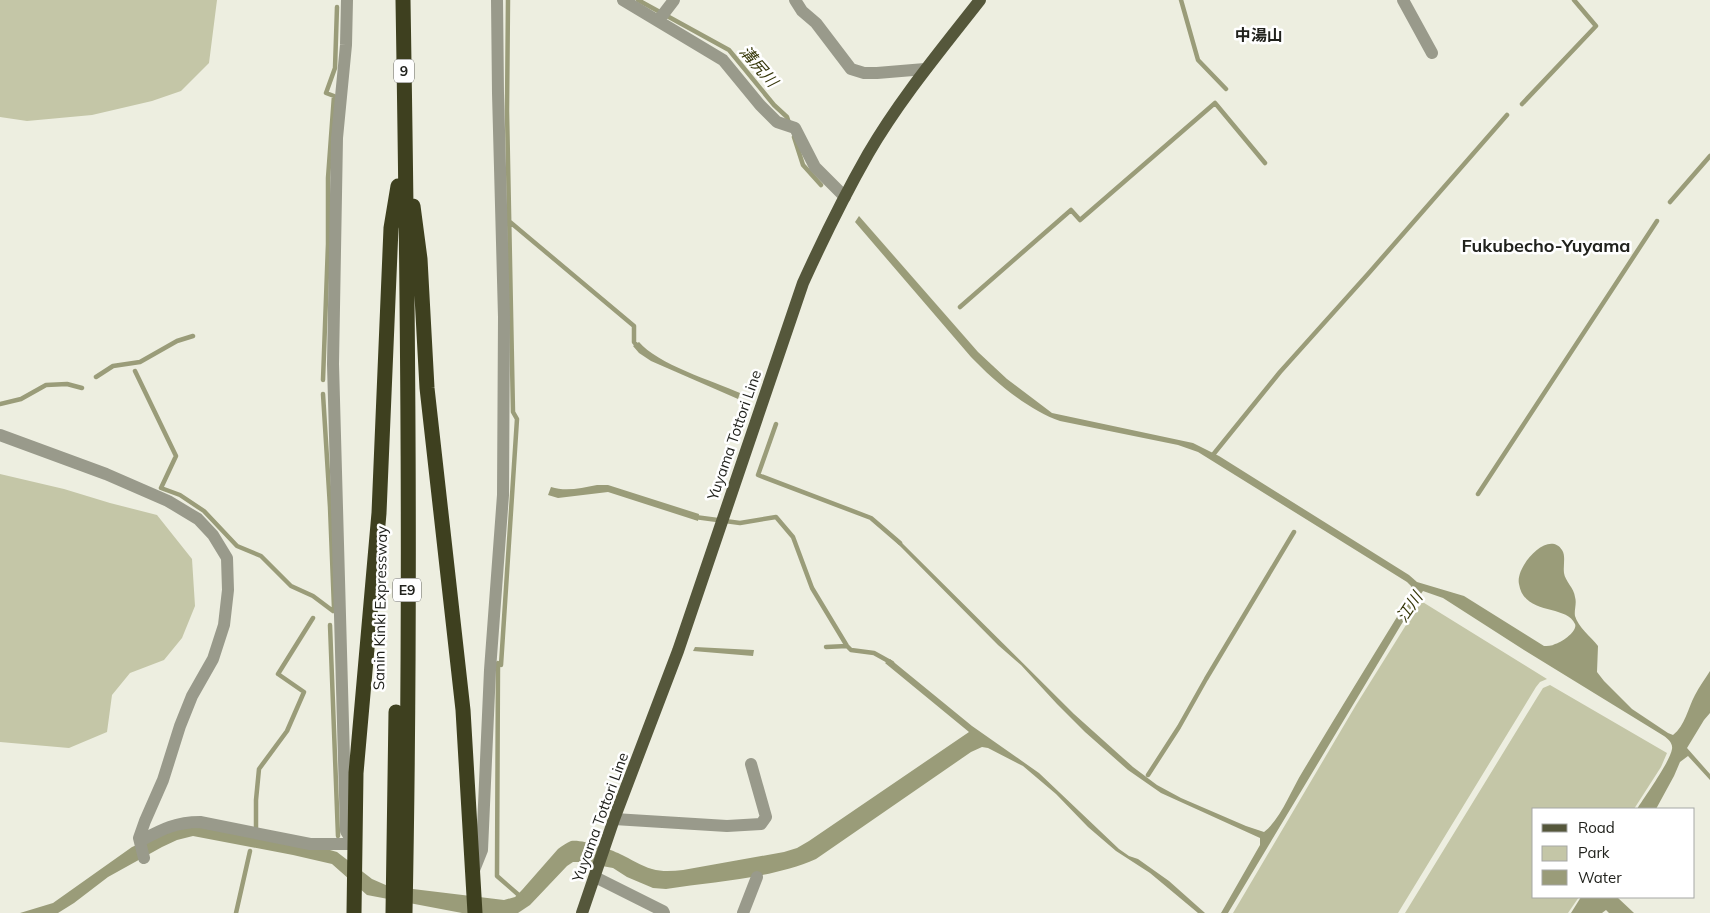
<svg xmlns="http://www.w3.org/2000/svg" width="1710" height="913" viewBox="0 0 1710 913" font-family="Mulish,'Noto Sans JP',sans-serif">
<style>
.green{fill:#c4c6a7}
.water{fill:#9a9c79}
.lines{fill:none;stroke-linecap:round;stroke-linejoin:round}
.stream{stroke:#9a9c79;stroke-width:4.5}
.minor{stroke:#999a8b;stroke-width:12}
.major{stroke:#55573b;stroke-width:12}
.highway{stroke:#3e401f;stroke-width:15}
.labels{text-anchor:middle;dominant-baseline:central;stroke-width:5;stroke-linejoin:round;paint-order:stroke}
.shield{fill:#fff;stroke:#646461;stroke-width:1}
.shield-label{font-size:14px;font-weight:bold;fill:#21221d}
.street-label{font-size:15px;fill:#21221d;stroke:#fff}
.neighbourhood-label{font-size:16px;font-weight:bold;fill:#21221d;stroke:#fff}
.water-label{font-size:16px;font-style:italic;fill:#353608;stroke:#fff}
.quarter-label{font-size:18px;font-weight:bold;fill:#21221d;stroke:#fff}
</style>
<rect width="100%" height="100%" fill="#edeee0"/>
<path class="green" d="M 0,0 L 217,0 L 209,63 L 181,91 L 152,101 L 92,115 L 27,121 L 0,117 Z
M 0,474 L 64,489 L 110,503 L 157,515 L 192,559 L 195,606 L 182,638 L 164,660 L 130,673 L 112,695 L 107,732 L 69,748 L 0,742 Z
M 1421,601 L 1547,679 L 1540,682 L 1536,687 L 1398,913 L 1233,913 L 1356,705 Z
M 1550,685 L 1667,753 L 1661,767 L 1634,809 L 1534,809 L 1534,897 L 1579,897 L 1568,913 L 1405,913 L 1538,696 L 1543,688 Z"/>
<path class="water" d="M 859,216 L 978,352 L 1007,379 L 1052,413 L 1193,443 L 1219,456 L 1409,575 L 1417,582 L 1464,596 L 1544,646 C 1547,646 1552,646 1555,644 C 1561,643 1578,631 1575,624 C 1566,604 1524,616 1519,584 C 1515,567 1548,529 1562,550 C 1566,556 1563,565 1564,573 C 1565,581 1574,588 1575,597 C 1577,603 1574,610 1575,616 C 1578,627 1591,637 1598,646 L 1597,672 L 1604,681 L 1632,709 L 1668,733 L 1673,735 C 1685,726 1688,708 1695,695 C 1699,687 1705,679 1710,671 L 1710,713 L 1704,720 L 1687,748 L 1710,774 L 1710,780 L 1688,756 L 1680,762 L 1674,776 L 1656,809 L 1637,809 C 1645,796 1670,762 1672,749 C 1673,743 1668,739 1664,736 L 1524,650 L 1443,598 L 1423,591 L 1413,605 L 1228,913 L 1221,913 L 1260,845 L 1260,838 L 1161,793 L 1128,770 L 1085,732 L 1057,704 L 1021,665 L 998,645 L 897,543 L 896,540 L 900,541 L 1074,714 L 1133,767 L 1157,785 L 1181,798 L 1246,826 L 1264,832 C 1281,819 1291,790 1303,771 C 1339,711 1376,651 1413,591 L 1411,586 L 1407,582 L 1198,452 L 1178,445 L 1060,421 C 1029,411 994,381 971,357 L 855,222 Z
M 639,342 C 657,364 713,381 740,393 L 738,399 L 651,361 L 639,353 L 633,346 Z
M 597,485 L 608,485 L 699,514 L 698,521 L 608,492 L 558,498 L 548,495 L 551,487 C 566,492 581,488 597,485 Z
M 695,647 L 754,650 L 753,656 L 693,651 Z
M 890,659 L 972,726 L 1039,773 L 1119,849 L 1129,856 L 1138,859 L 1169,881 L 1205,913 L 1198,913 L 1150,873 L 1116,851 L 1088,827 L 1056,794 L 1023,766 L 988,748 L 982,747 L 971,752 L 816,859 C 770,879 716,881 666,889 L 653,888 L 627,877 L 613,868 L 580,862 L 573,862 L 567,866 L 530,905 L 518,913 L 462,913 L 367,895 L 332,864 L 293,855 L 193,836 L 177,840 L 162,847 L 108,877 L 74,903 L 58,913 L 20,913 L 53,903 L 132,847 L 186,824 L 330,850 L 337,852 L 372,879 L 388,886 L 504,900 L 515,897 L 522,890 L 558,849 C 562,846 566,843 571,841 C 582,839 610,849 620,854 C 631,859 641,866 652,869 C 662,872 673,871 683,870 L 784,852 L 797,848 L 809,841 L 969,732 L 885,663 Z
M 1581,897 L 1617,897 L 1634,913 L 1609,913 L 1606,910 L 1602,913 L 1571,913 Z"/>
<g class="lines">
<path class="stream" d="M 508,0 L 507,111 L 513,412 L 517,419 L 501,665 L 498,663 L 497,876 L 521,897
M 638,0 L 729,50 L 774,105 L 787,117 L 789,123
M 1181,0 L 1198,60 L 1226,89
M 1522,104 L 1596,26 L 1574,0
M 794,137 L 803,165 L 821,185
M 1670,202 L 1710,156
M 510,222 L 634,326 L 634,342 L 639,348
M 960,307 L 1071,210 L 1080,220 L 1215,103 L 1265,163
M 135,371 L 176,456 L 161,488 L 180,495 L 204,511 L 237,546 L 261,556 L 291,586 L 313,596 L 333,611
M 96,377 L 113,366 L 140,362 L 177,341 L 193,336
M 323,380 L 328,244 L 328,178 L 334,96 L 326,93 L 335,68 L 337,7
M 323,394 L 330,507 L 334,608
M 0,404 L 21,399 L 46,385 L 67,384 L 82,388
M 776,424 L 758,475 L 871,518 L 900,543
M 1212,456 L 1280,372 L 1368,274 L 1507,115
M 1478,494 L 1657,221
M 695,517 L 740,523 L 776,517 L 793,537 L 812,588 L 847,646 L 851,650 L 874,653 L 892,663
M 330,625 L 338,836
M 826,647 L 847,646
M 1148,775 L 1179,727 L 1206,679 L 1294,532
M 256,828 L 256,800 L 259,769 L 287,731 L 304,692 L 278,674 L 313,618
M 236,913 L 250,851"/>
<path class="minor" d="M 347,0 L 346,45 L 337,138 L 333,364 L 346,831 L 354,844
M 623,0 L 723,60 L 760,105 L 777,122 L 795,128 L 815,167 L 845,197
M 795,0 L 802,11 L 816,23 L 851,69 L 864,73 L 877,73 L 925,69
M 1403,0 L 1432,53
M 658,21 L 674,0
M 0,435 L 106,474 L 168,501 L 198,519 L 213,535 L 227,558 L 228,590 L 224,625 L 213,659 L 192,696 L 180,726 L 163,780 L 145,821 L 139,838 L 144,858
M 614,819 L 727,826 L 761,824 L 766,817 L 751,764
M 140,841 C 161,830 175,822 200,822 L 310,844 L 354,844
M 474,870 L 482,850 L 490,670 L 503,495 L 504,317 L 498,93 L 497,0
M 595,877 L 663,911 L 664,913
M 743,913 L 757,877"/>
<path class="major" d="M 582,913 L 614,819 L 678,651 L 803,283 C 823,239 844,196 868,154 C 900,99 941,50 980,0"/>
<path class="highway" d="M 403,0 C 408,304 411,609 405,913
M 413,206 L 420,259 L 427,388 L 463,710 L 475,913
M 354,913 L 356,773 L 379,513 L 391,228 L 398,186
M 393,913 L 396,712"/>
</g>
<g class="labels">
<g class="shield">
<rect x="394" y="59.5" width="20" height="23" rx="4"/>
<rect x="393" y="578.5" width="28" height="23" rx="4"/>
</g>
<g class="shield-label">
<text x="404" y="71">9</text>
<text x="407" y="590">E9</text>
</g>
<g class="street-label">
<text transform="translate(734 435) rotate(-71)">Yuyama Tottori Line</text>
<text transform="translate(380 608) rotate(-89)">Sanin Kinki Expressway</text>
<text transform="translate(600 817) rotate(-70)">Yuyama Tottori Line</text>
</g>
<g class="neighbourhood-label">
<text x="1259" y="35">中湯山</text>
</g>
<g class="water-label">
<text transform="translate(759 66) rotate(49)">溝尻川</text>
<text transform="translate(1409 607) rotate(-56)">江川</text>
</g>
<g class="quarter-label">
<text x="1546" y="245">Fukubecho-Yuyama</text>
</g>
</g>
<rect x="1532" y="808" width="162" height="90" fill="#ffffff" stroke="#a6a7a5"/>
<rect x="1542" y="824" width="25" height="8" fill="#55573b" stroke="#a6a7a5"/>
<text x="1578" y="833" font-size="15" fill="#21221d">Road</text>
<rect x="1542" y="846" width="25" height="15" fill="#c4c6a7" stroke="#a6a7a5"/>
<text x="1578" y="858" font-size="15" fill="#21221d">Park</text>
<rect x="1542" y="870" width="25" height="15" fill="#9a9c79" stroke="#a6a7a5"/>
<text x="1578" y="883" font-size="15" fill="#21221d">Water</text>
</svg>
